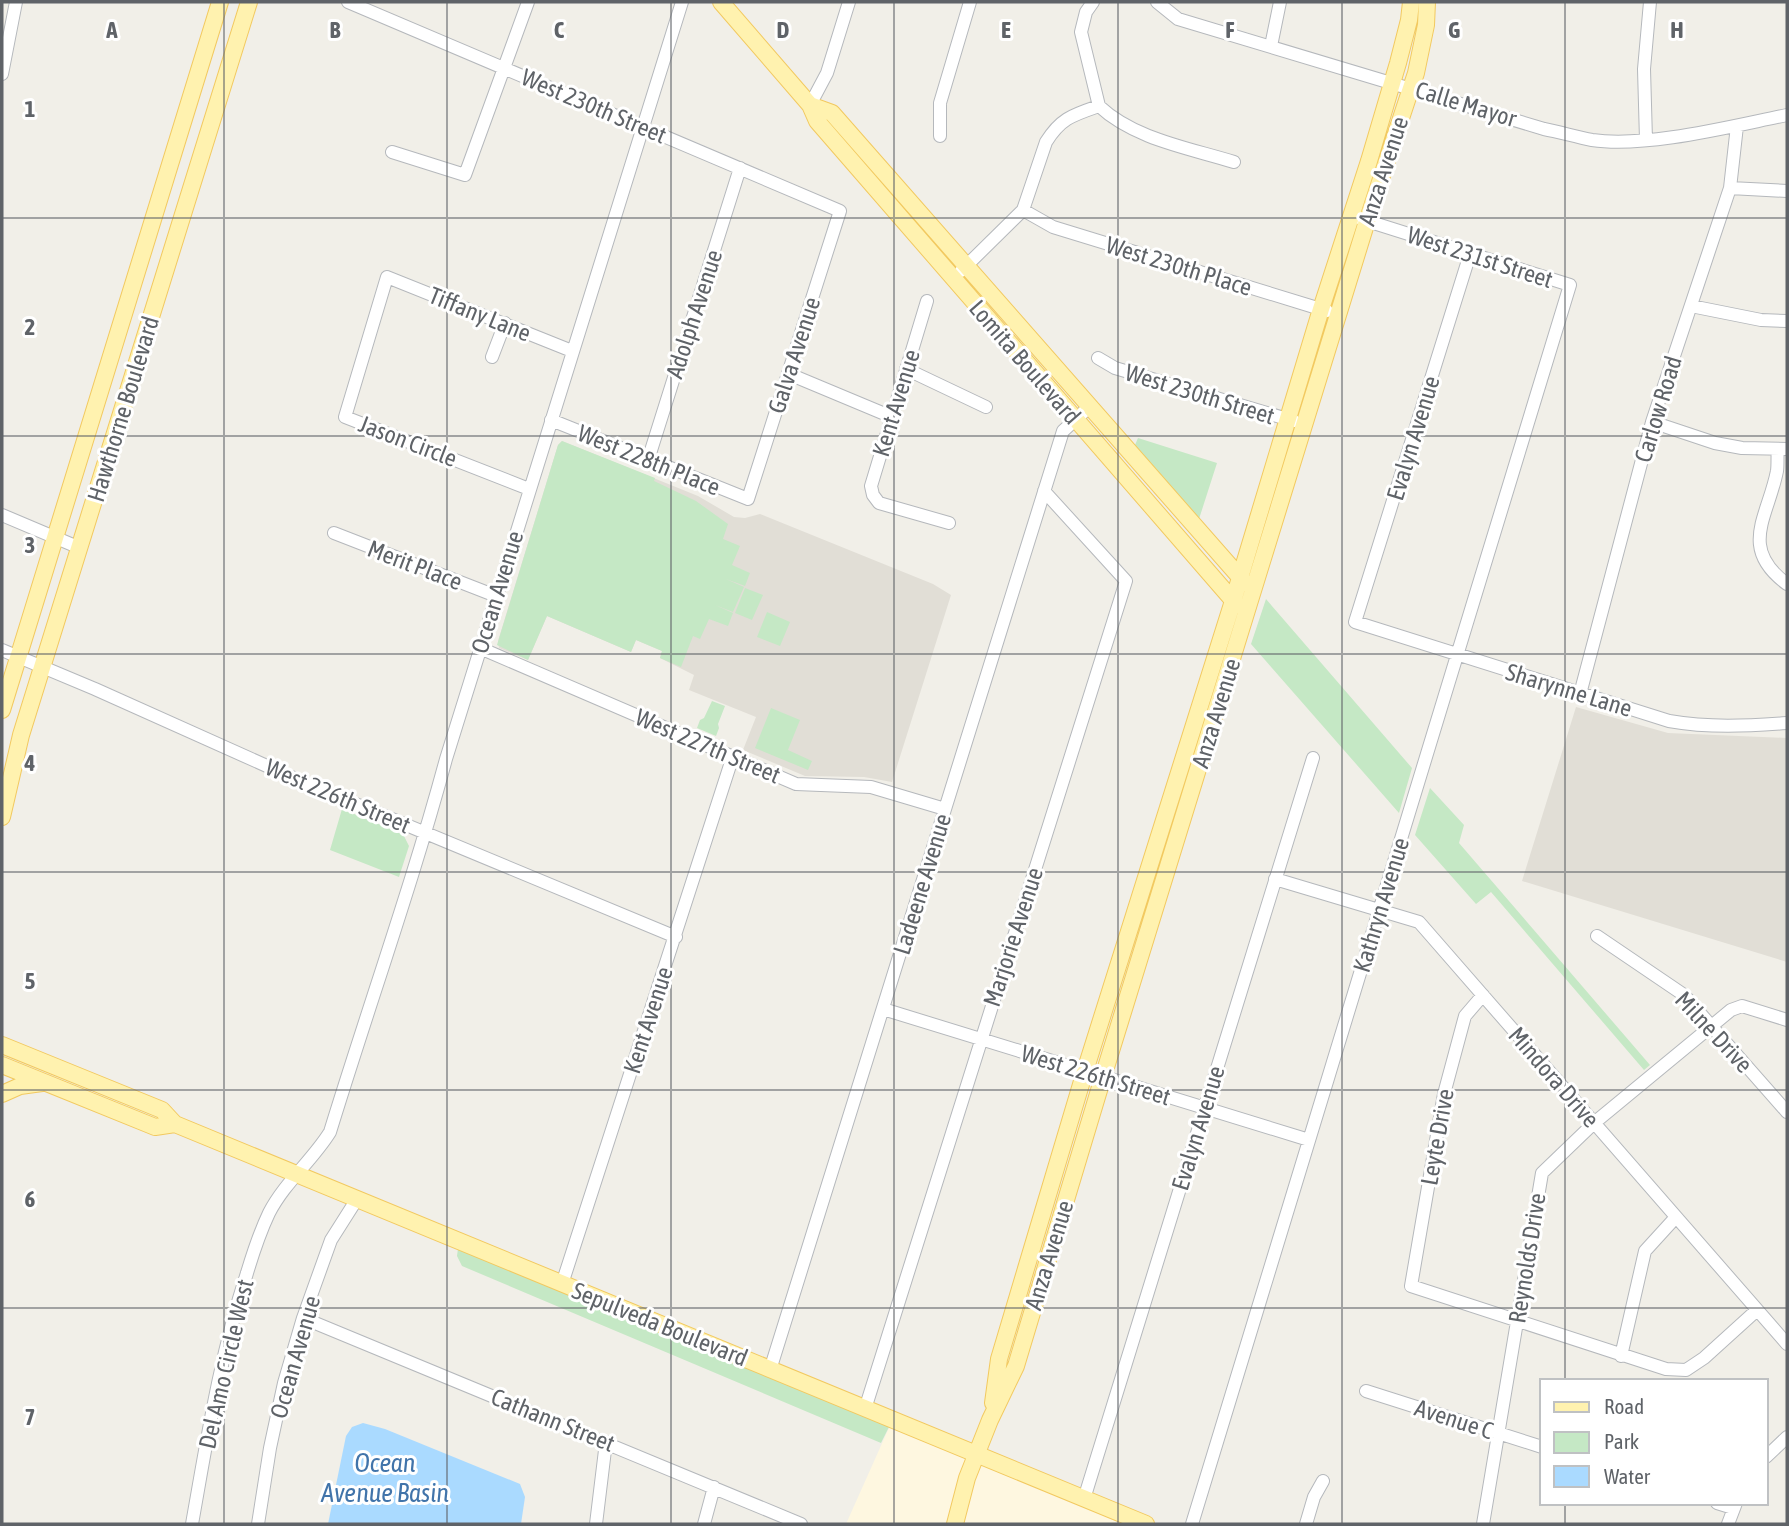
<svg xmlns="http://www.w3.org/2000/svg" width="1789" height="1526" viewBox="0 0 1789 1526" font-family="'Asap Condensed',sans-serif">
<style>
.commercial{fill:#fef7e0}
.education{fill:#e1ded6}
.green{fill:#c5e8c5}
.water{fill:#aadaff}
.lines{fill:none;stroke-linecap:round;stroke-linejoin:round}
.minor-casing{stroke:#b5b8bc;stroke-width:14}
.major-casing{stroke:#f2c960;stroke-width:18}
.minor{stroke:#fff;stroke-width:12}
.major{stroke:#fff2af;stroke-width:16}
.grid{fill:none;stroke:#5f6368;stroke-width:2;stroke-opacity:0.55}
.labels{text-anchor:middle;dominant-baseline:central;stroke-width:6;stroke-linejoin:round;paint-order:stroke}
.street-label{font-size:24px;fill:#5f6368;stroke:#fff}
.water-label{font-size:26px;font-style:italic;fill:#4174aa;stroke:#fff}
.grid-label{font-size:23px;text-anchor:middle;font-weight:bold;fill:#5f6368;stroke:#fff;stroke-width:6;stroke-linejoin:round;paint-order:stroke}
</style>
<rect width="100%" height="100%" fill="#f1efe8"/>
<path class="commercial" d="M 892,1421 L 1119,1514 L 1115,1524 L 846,1524 Z"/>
<path class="education" d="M 562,441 L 698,496 L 734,517 L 745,518 L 760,514 L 933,584 L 951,595 L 892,782 L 864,777 L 805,776 L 743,750 L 756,717 L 689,690 L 694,675 L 660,658 L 662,651 L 636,640 L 631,652 L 547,616 L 528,660 L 499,648 L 498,641 L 558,445 Z
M 1576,707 L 1668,733 L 1787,738 L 1787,962 L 1522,881 Z"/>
<path class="green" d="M 1138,438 L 1217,463 L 1199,519 L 1135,445 Z
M 562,441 L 655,478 L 654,481 L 696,501 L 728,524 L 723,539 L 740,546 L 732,565 L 750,573 L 745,586 L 726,579 L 744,587 L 733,612 L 715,605 L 733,613 L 728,626 L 709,619 L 700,639 L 693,636 L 681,667 L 660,658 L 662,651 L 636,640 L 631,652 L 547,616 L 528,660 L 497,645 L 558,445 Z
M 745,588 L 763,595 L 752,620 L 735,613 Z
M 1266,599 L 1412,768 L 1399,813 L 1251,644 Z
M 767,612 L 790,622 L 780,646 L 757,637 Z
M 712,701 L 725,706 L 718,724 L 719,728 L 716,736 L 697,728 L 700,720 L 704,718 Z
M 771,708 L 800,720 L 788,750 L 812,761 L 808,770 L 755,748 Z
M 1430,788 L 1464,825 L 1459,843 L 1650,1065 L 1644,1070 L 1491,892 L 1476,904 L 1415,835 Z
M 342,809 L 403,834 L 409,846 L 399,877 L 330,850 Z
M 459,1241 L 892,1421 L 881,1443 L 462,1266 L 457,1256 Z"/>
<path class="water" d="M 363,1423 L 385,1429 L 520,1484 L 525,1497 L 521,1524 L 328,1524 L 346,1436 L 352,1427 Z"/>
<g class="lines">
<defs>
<path id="minor" d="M 348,2 L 840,211 L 748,499 L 551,420
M 1157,2 L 1178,19 L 1544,129 C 1560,132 1576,137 1592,140 C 1647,148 1732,126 1787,115
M 1271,46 L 1280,2
M 2,74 L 16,2
M 810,105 L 827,73 L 849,2
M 1099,106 C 1134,139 1189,148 1234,162
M 940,136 L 940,103 L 970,2
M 1646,140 L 1644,69 L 1650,2
M 392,152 L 465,175 L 528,2
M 1730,188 L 1787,191
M 1023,210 L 1053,227 L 1327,311
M 1470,254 L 1355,622 L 1669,721 C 1709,728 1747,726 1787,723
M 961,271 L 1023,210 L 1046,142 C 1061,118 1073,115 1099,106 L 1081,32 L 1086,12 L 1093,2
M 927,301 L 871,486 L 873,495 L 879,503 L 949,523
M 1691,306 L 1761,320 L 1787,321
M 492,357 L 505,323
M 1098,358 L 1115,368 L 1294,421
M 906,369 L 986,407
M 789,374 L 892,417
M 1652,422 L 1715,443 L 1742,448 L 1787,449
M 1778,449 C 1777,456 1778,464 1777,471 C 1768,517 1738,548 1787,584
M 648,460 L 740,168
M 529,489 L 345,417 L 387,277 L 572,351
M 2,515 L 80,548
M 334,533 L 496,596
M 480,648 L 796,784 L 871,787 L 945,809
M 2,650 L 95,689 L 298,780 L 676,937
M 1580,694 L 1652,422 L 1730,188 L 1737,126
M 1275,879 L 1419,922 L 1787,1344
M 1597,936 L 1684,995 L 1787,1112
M 1483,995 L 1465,1016 L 1444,1094 L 1411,1286 L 1666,1369 L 1686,1370 L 1704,1358 L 1757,1310
M 883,1009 L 1309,1140
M 562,1284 L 733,756
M 303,1318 L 801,1524
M 1621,1356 L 1645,1251 L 1676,1217
M 770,1370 L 1063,431 L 1089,407
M 1366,1391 L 1542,1447
M 865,1409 L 1126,581 L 1044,491
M 1766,1457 L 1787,1437
M 1084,1499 L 1313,758
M 1717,1503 L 1733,1508
M 192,1524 C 207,1440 220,1355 247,1273 C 253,1253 260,1232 269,1213 C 285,1182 312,1161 330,1132 C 368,1008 412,885 446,759 L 682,2
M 258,1524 L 270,1448 L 284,1383 L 303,1318 L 331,1240 L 357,1199
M 596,1524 L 606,1442
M 704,1524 L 714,1487
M 1192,1524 L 1570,285 L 1361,219
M 1306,1524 L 1314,1497 L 1323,1481
M 1483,1524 L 1542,1173 L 1594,1123 L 1731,1010 L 1742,1006 L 1787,1020
M 1728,1524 L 1736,1503"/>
<path id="major" d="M 721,2 L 810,105 L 817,121 L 1237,605
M 810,105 L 832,113 L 1245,583
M 2,710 L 220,2
M 2,817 L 21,735 L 249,2
M 2,1045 L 162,1110 L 175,1124 L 1146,1524
M 2,1065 L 155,1127 L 175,1124
M 2,1094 L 20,1086 L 42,1083
M 993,1403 L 999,1359 L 1085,1071 L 1233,601 L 1321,309 L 1369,161 L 1398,63 L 1409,20 L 1411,2
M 955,1524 L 967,1478 L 990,1420 L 1016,1366 L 1103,1077 L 1367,221 L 1416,73 L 1426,25 L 1427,2"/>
</defs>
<use href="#minor" class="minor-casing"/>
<use href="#major" class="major-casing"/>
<use href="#minor" class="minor"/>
<use href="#major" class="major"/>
</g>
<path class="grid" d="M 224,2 L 224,1524M 447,2 L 447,1524M 671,2 L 671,1524M 894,2 L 894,1524M 1118,2 L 1118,1524M 1342,2 L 1342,1524M 1565,2 L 1565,1381M 2,218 L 1787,218M 2,436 L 1787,436M 2,654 L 1787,654M 2,872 L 1787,872M 2,1090 L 1787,1090M 2,1308 L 1787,1308M 1565,1503 L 1565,1524"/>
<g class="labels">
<g class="street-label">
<text transform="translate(1466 104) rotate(17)">Calle Mayor</text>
<text transform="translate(594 106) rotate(23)">West 230th Street</text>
<text transform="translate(1383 171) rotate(-72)">Anza Avenue</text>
<text transform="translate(1480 257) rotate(18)">West 231st Street</text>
<text transform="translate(1179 266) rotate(17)">West 230th Place</text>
<text transform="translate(480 314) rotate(22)">Tiffany Lane</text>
<text transform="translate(694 314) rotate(-72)">Adolph Avenue</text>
<text transform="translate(794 355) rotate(-72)">Galva Avenue</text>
<text transform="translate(1025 362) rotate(49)">Lomita Boulevard</text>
<text transform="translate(1200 394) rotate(17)">West 230th Street</text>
<text transform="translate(896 403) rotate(-73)">Kent Avenue</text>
<text transform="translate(123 409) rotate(-73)">Hawthorne Boulevard</text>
<text transform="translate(1658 409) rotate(-73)">Carlow Road</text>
<text transform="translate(1413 438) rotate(-73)">Evalyn Avenue</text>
<text transform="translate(408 441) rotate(21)">Jason Circle</text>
<text transform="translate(649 460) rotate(22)">West 228th Place</text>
<text transform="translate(415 565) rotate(21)">Merit Place</text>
<text transform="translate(497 592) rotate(-73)">Ocean Avenue</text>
<text transform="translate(1569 690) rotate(17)">Sharynne Lane</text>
<text transform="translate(1216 713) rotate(-73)">Anza Avenue</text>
<text transform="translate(708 746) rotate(23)">West 227th Street</text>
<text transform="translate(338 796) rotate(23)">West 226th Street</text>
<text transform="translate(922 884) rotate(-73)">Ladeene Avenue</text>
<text transform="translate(1381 905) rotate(-73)">Kathryn Avenue</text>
<text transform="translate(1013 937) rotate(-72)">Marjorie Avenue</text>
<text transform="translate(648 1020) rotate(-72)">Kent Avenue</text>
<text transform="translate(1714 1032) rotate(47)">Milne Drive</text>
<text transform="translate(1096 1075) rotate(17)">West 226th Street</text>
<text transform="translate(1554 1077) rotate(49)">Mindora Drive</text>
<text transform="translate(1198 1128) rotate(-73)">Evalyn Avenue</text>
<text transform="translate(1437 1137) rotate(-80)">Leyte Drive</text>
<text transform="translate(1049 1255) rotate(-73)">Anza Avenue</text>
<text transform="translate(1527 1258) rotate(-81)">Reynolds Drive</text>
<text transform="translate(660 1324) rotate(22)">Sepulveda Boulevard</text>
<text transform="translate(295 1357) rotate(-74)">Ocean Avenue</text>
<text transform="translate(226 1364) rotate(-77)">Del Amo Circle West</text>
<text transform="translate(1454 1419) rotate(18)">Avenue C</text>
<text transform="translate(553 1420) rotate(22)">Cathann Street</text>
</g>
<g class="water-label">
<text x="385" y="1463">Ocean<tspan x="385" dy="30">Avenue Basin</tspan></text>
</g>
</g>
<g class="grid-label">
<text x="112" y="38">A</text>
<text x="335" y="38">B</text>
<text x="559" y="38">C</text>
<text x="783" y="38">D</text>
<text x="1006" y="38">E</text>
<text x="1230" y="38">F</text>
<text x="1454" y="38">G</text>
<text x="1677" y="38">H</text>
<text x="30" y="117">1</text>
<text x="30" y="335">2</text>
<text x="30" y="553">3</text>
<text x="30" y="771">4</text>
<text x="30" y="989">5</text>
<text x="30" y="1207">6</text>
<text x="30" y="1425">7</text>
</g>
<rect width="1789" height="1526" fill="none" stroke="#5f6368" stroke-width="7"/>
<rect x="1540" y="1379" width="228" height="126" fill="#ffffff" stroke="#bfc1c3" stroke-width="2"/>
<rect x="1554" y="1402" width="35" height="10" fill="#fff2af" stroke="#bfc1c3" stroke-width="2"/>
<text x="1604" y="1414" font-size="21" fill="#5f6368">Road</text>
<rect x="1554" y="1432" width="35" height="21" fill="#c5e8c5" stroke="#bfc1c3" stroke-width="2"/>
<text x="1604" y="1449" font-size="21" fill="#5f6368">Park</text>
<rect x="1554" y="1466" width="35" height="21" fill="#aadaff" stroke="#bfc1c3" stroke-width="2"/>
<text x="1604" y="1484" font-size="21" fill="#5f6368">Water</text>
</svg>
